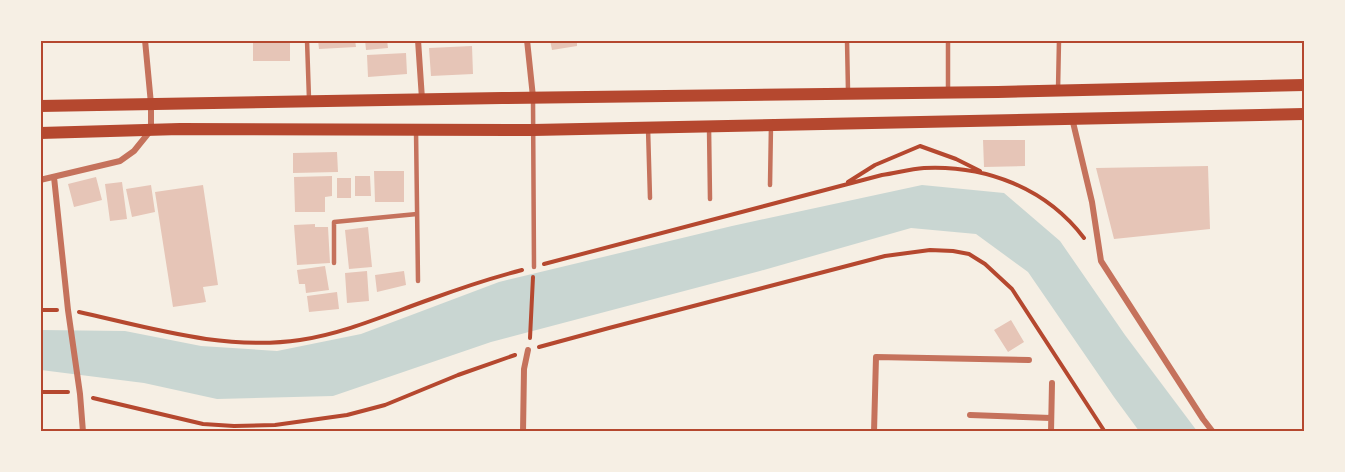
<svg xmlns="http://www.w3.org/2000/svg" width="1345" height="472" viewBox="0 0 1345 472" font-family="Raleway,sans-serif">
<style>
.water{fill:#c9d6d2}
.building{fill:#e6c5b7}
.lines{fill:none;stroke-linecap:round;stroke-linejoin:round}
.path{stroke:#b5482f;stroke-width:4}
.service{stroke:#c5725c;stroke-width:4.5}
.minor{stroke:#c5725c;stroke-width:6}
.secondary{stroke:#b5482f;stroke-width:12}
.neatline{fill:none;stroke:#b5482f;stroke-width:2}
</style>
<rect width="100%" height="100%" fill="#f6efe4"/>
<path class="water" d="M 922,185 L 1004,193 L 1060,241 L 1125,335 L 1197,431 L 1139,431 L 1114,397 L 1028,272 L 976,234 L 911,228 L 760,271 L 491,342 L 333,396 L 217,399 L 144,383 L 41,370 L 41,330 L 125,331 L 201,346 L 277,351 L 361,334 L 499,282 L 732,226 Z"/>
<path class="building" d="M 253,40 L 290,40 L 290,61 L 253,61 Z
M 318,40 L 355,40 L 356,47 L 319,49 Z
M 365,40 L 387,40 L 388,48 L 366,50 Z
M 550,40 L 577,40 L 577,46 L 552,50 Z
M 472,46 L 473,74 L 431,76 L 429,48 Z
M 406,53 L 407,74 L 368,77 L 367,55 Z
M 983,140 L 1025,140 L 1025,166 L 984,167 Z
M 337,152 L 338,172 L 293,173 L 293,153 Z
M 1208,166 L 1210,229 L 1114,239 L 1096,168 Z
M 374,171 L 404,171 L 404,202 L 375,202 Z
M 332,176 L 332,196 L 325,197 L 325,212 L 295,212 L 294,177 Z
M 355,176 L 370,176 L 371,196 L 355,196 Z
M 96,177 L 102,200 L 74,207 L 68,184 Z
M 337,178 L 351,178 L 351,198 L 337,198 Z
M 122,182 L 127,219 L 110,221 L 105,184 Z
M 151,185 L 155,212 L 132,217 L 126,189 Z
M 203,185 L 218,285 L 203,287 L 206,302 L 173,307 L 155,192 Z
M 315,224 L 315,227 L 328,227 L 330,263 L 297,265 L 294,225 Z
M 368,227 L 372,267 L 349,269 L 345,230 Z
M 325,266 L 329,290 L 306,293 L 305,284 L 299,284 L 297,270 Z
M 367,271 L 369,301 L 347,303 L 345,273 Z
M 404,271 L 406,285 L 377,292 L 375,275 Z
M 337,292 L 339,309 L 309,312 L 307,296 Z
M 1011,320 L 1024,342 L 1008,352 L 994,330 Z"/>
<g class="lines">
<path class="path" d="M 848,182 L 875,165 L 920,146 L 956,159 L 980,171
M 544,264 L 882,175 C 896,173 910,169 924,168 C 986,165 1046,188 1084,238
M 40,310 L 57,310
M 79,312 C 151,328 225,351 300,340 C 346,333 388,314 431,299 C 461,288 491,278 522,270
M 530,338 L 533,277
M 539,347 L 609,328 L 885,256 L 930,250 L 953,251 L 969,254 L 985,264 L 1012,289 L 1105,432
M 40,392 L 68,392
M 93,398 L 203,424 L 234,426 L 275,425 L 347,415 L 385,405 L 458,375 L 515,355"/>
<path class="service" d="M 307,40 L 309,99
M 847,40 L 848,91
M 948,90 L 948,40
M 1058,90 L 1059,40
M 533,99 L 534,267
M 709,127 L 710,199
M 648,128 L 650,198
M 416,130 L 418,281
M 770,185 L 771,125
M 334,263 L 334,222 L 417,214"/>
<path class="minor" d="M 418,40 L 422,99
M 527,40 L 533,97
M 1072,118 L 1092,202 L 1101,261 L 1203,419 L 1213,432
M 54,177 L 68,310 L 80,394 L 83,432
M 40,180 L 120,161 L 134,151 L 151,130 L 151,104 L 145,40
M 970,415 L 1051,418
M 523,432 L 524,369 L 528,350
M 874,432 L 876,357 L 1029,360
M 1051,432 L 1052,383"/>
<path class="secondary" d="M 40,106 L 502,98 L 998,92 L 1304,85
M 40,133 L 180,129 L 533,130 L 1304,114"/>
</g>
<rect width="1345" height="472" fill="none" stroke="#f6efe4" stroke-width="84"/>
<rect x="42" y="42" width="1261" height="388" class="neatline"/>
</svg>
